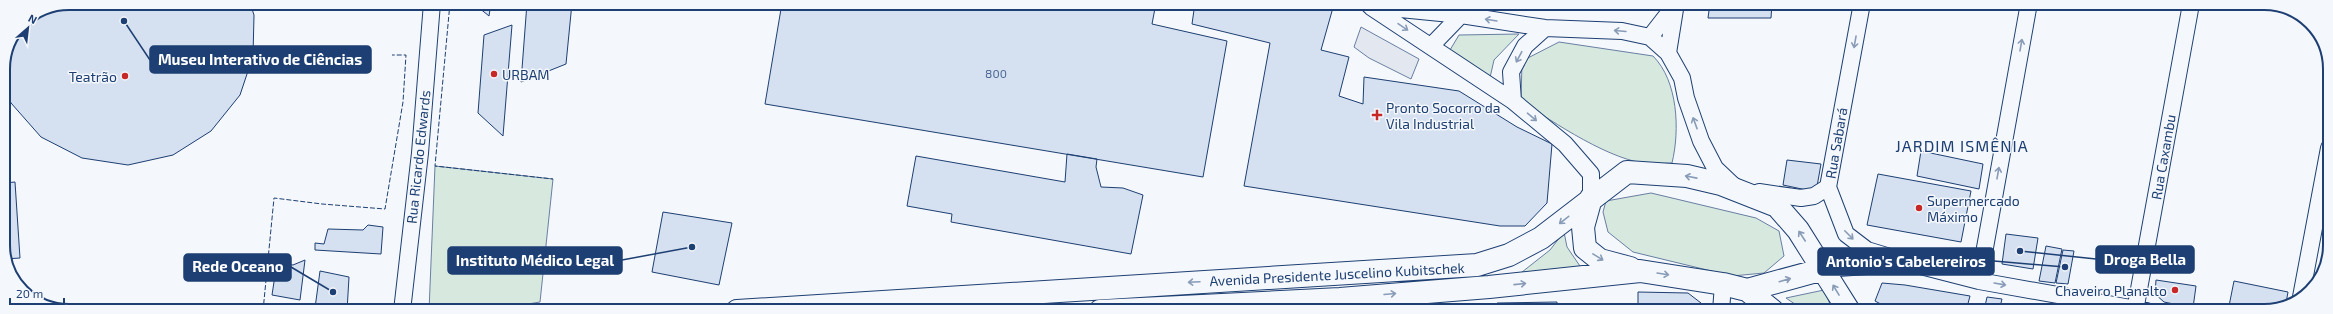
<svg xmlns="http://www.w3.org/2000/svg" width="2333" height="314" viewBox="0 0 2333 314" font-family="'Exo 2',sans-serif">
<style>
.green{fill:#d7e8df;stroke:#687fa3}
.parking{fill:#e3e8f0;stroke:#687fa3}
.building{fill:#d5e0f0;stroke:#1d3f73}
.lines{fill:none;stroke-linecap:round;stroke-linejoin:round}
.minor-casing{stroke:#1d3f73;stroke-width:18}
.primary-casing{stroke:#1d3f73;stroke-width:24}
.minor{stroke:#f4f7fb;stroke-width:16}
.primary{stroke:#f4f7fb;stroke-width:22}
.fence{stroke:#1d3f73;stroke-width:1;stroke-dasharray:5 2;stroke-linecap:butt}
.oneway{stroke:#889bb7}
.poi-dot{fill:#c62828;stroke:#f4f7fb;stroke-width:1.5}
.labels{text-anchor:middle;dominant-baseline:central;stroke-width:3;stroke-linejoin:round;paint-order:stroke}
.number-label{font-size:12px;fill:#4b6792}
.poi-label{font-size:14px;fill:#1d3f73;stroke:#f4f7fb;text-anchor:start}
.street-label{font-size:14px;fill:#1d3f73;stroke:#f4f7fb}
.quarter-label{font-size:16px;letter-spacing:1px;fill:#1d3f73;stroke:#f4f7fb}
.rim{fill:none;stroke:#1d3f73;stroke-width:2}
.leader{fill:none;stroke:#1d3f73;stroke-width:1.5}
.callout-dot{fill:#1d3f73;stroke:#f4f7fb;stroke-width:1.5}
.callout{fill:#1d3f73;stroke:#1d3f73;stroke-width:1.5}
.callout-label{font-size:15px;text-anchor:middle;font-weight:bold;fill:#fff}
</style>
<rect width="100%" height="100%" fill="#f4f7fb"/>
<path class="green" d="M 1519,34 L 1494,60 L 1489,82 L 1447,55 L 1459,35 Z
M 1559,42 L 1653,56 C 1678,81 1680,130 1672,163 C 1665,163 1658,164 1651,164 C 1612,162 1553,122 1521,101 L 1522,61 Z
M 435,166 L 553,179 L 540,302 L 486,311 L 429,311 Z
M 1651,193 L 1756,218 L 1779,231 L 1784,256 L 1764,273 L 1732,276 L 1633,252 L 1608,232 L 1603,212 L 1606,201 Z
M 1564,232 L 1567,247 L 1582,269 L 1517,276 L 1550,250 Z
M 1824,290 L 1833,311 L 1805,311 L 1786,298 Z"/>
<path class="parking" d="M 1361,27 L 1419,59 L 1411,79 L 1369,58 L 1354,47 Z"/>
<path class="building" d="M 69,3 L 250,3 L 254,15 L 253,56 L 240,95 L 211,131 L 173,155 L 128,165 L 82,158 L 41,137 L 11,103 L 3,84 L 3,69 L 8,43 L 22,22 Z
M 473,3 L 491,3 L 489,16 Z
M 527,3 L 572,3 L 566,64 L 521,82 Z
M 782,3 L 1156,3 L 1152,24 L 1227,41 L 1203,177 L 765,104 Z
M 1195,3 L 1334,4 L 1321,50 L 1349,57 L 1339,96 L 1363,104 L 1364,77 L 1459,91 L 1517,127 L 1552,144 L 1547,203 L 1525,226 L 1500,226 L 1244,186 L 1270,43 L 1192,24 Z
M 1710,3 L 1772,3 L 1771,18 L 1708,18 Z
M 512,25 L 503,136 L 478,113 L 484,35 Z
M 1921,151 L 1983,164 L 1979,189 L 1917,176 Z
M 1067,154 L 1097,159 L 1096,167 L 1101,187 L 1123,188 L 1143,195 L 1131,254 L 951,222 L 952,214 L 907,206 L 916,156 L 1065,182 Z
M 1787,160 L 1821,164 L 1816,192 L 1783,185 Z
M 1878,174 L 1971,191 L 1961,242 L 1867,225 Z
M 15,182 L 20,258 L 5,259 L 4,183 Z
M 663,212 L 732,223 L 719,285 L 652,272 Z
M 368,225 L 383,227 L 381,254 L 315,250 L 315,243 L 324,244 L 328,229 L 363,230 Z
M 2006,234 L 2038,238 L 2033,269 L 2002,264 Z
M 2046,246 L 2062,249 L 2055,283 L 2039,281 Z
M 2063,250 L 2074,251 L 2068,284 L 2056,283 Z
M 305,260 L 300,300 L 272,295 L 277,262 L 293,265 Z
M 320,271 L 349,277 L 347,311 L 315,308 Z
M 2156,280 L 2196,286 L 2193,308 L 2164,302 L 2155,294 Z
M 2234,281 L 2288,292 L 2286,303 L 2264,311 L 2229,306 Z
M 1882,283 L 1905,285 L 1970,296 L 1966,311 L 1894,311 L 1875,301 Z
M 1638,292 L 1688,293 L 1701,303 L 1700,311 L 1638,311 Z
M 1987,297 L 2002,299 L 1999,311 L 1984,311 Z
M 1557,302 L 1557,311 L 1498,311 L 1497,303 Z"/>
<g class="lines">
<defs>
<path id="minor" d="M 1862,3 L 1828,187 L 1846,234 L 1867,250 L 1900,260
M 1370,6 L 1461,15 L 1545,28 L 1622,31 L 1650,37 L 1668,53 L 1682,78 L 1686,98 L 1701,141 L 1715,168 L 1735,187
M 1371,7 L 1513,101 L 1565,144 L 1591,174 L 1591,198
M 1650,37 L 1675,5
M 1431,46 L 1461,15
M 1668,53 L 1676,3
M 1513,101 L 1511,72 L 1525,46 L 1545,28
M 1759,192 L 1801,198 L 1814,196 L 1828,187
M 1824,269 L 1909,263 L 1979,281 L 2147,311
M 1979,281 L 2029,3
M 2301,297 L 2329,148
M 402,311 L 420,153 L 432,3
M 1721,311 L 1723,284
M 2135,311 L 2191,4"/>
<path id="primary" d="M 1591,198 L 1583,227 L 1585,248 L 1600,260 L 1630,268
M 1747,290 L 1824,269
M 737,311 L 1477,265 L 1509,255 L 1541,238 L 1627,172 L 1687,176 L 1721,184 L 1777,206 L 1798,230 L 1849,311
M 1100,311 L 1340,299 L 1489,287 L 1640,271 L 1723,284 L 1747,290 L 1773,311"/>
</defs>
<use href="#minor" class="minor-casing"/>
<use href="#primary" class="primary-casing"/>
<use href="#minor" class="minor"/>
<use href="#primary" class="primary"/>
<path class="fence" d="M 450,3 L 435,166 L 553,179
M 263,311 L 274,198 L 322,204 L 385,209 L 403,102 L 406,55 L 392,55"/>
</g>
<defs><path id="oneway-shaft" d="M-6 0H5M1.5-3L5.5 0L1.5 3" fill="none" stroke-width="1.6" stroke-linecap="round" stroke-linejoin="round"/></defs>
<g class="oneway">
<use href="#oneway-shaft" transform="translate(1491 20) rotate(-171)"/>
<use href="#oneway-shaft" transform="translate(1403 27) rotate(34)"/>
<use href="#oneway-shaft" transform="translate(1620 31) rotate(-175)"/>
<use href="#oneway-shaft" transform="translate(1855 42) rotate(100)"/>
<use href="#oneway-shaft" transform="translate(2021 45) rotate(-80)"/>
<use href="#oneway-shaft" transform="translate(1519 57) rotate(118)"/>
<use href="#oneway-shaft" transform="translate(1532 117) rotate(40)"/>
<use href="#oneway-shaft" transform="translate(1695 123) rotate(-110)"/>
<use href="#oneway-shaft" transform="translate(1998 173) rotate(-80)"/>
<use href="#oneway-shaft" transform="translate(1691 177) rotate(-169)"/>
<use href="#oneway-shaft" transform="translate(1564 220) rotate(142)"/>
<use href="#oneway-shaft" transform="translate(1849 235) rotate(45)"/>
<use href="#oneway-shaft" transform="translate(1802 236) rotate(-123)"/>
<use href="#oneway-shaft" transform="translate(1598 257) rotate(31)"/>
<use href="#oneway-shaft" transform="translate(1663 274) rotate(9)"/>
<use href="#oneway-shaft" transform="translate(1785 280) rotate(-16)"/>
<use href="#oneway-shaft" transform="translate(1194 282) rotate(177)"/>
<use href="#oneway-shaft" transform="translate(1520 284) rotate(-6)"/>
<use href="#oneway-shaft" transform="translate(2000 284) rotate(10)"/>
<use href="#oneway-shaft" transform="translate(1836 290) rotate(-121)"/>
<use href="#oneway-shaft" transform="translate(1390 294) rotate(-5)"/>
</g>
<g class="poi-dot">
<circle cx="494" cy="74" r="4"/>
<circle cx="125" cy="76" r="4"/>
<path d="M1375 109h4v4h4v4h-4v4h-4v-4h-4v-4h4z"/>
<circle cx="1919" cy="208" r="4"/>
<circle cx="2175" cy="290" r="4"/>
</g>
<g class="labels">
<g class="number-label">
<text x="996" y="73">800</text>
</g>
<g class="poi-label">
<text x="502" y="74">URBAM</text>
<text x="117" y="76" text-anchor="end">Teatrão</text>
<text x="1386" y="107">Pronto Socorro da<tspan x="1386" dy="16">Vila Industrial</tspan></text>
<text x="1927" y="200">Supermercado<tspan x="1927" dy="16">Máximo</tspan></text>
<text x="2167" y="290" text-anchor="end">Chaveiro Planalto</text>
</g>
<g class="street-label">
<text transform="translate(1836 143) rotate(-80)">Rua Sabará</text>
<text transform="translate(418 157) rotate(-84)">Rua Ricardo Edwards</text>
<text transform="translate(2163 157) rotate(-80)">Rua Caxambu</text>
<text transform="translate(1337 274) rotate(-3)">Avenida Presidente Juscelino Kubitschek</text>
</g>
<g class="quarter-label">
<text x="1962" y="145">JARDIM ISMÊNIA</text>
</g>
</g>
<path d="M0 0H2333V314H0ZM69 10H2264A59 59 0 0 1 2323 69V245A59 59 0 0 1 2264 304H69A59 59 0 0 1 10 245V69A59 59 0 0 1 69 10Z" fill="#f4f7fb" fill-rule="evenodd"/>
<path class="rim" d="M69 10H2264A59 59 0 0 1 2323 69V245A59 59 0 0 1 2264 304H69A59 59 0 0 1 10 245V69A59 59 0 0 1 69 10Z"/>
<path class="leader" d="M124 21L150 60M2020 251L2096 259M692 247L622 260M2065 267L1994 261M333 292L291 267"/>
<g class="callout-dot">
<circle cx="124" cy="21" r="4"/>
<circle cx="2020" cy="251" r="4"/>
<circle cx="692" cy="247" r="4"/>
<circle cx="2065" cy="267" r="4"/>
<circle cx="333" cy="292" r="4"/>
</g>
<g class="callout">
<rect x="150" y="46" width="221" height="27" rx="4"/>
<rect x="2096" y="246" width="98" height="27" rx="4"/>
<rect x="448" y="247" width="174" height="27" rx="4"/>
<rect x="1818" y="248" width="176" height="27" rx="4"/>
<rect x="184" y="254" width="107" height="27" rx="4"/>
</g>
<g class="callout-label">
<text x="260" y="65">Museu Interativo de Ciências</text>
<text x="2145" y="265">Droga Bella</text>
<text x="535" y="266">Instituto Médico Legal</text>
<text x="1906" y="267">Antonio's Cabelereiros</text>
<text x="238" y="272">Rede Oceano</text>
</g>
<g transform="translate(28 28) rotate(28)" stroke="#f4f7fb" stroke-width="3" paint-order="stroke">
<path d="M0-3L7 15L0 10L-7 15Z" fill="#1d3f73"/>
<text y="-6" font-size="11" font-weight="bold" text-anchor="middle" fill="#1d3f73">N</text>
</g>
<path d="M10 298v6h54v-6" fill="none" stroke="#1d3f73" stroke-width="2"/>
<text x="16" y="298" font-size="12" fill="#1d3f73" stroke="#f4f7fb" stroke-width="3" paint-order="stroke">20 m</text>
</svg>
